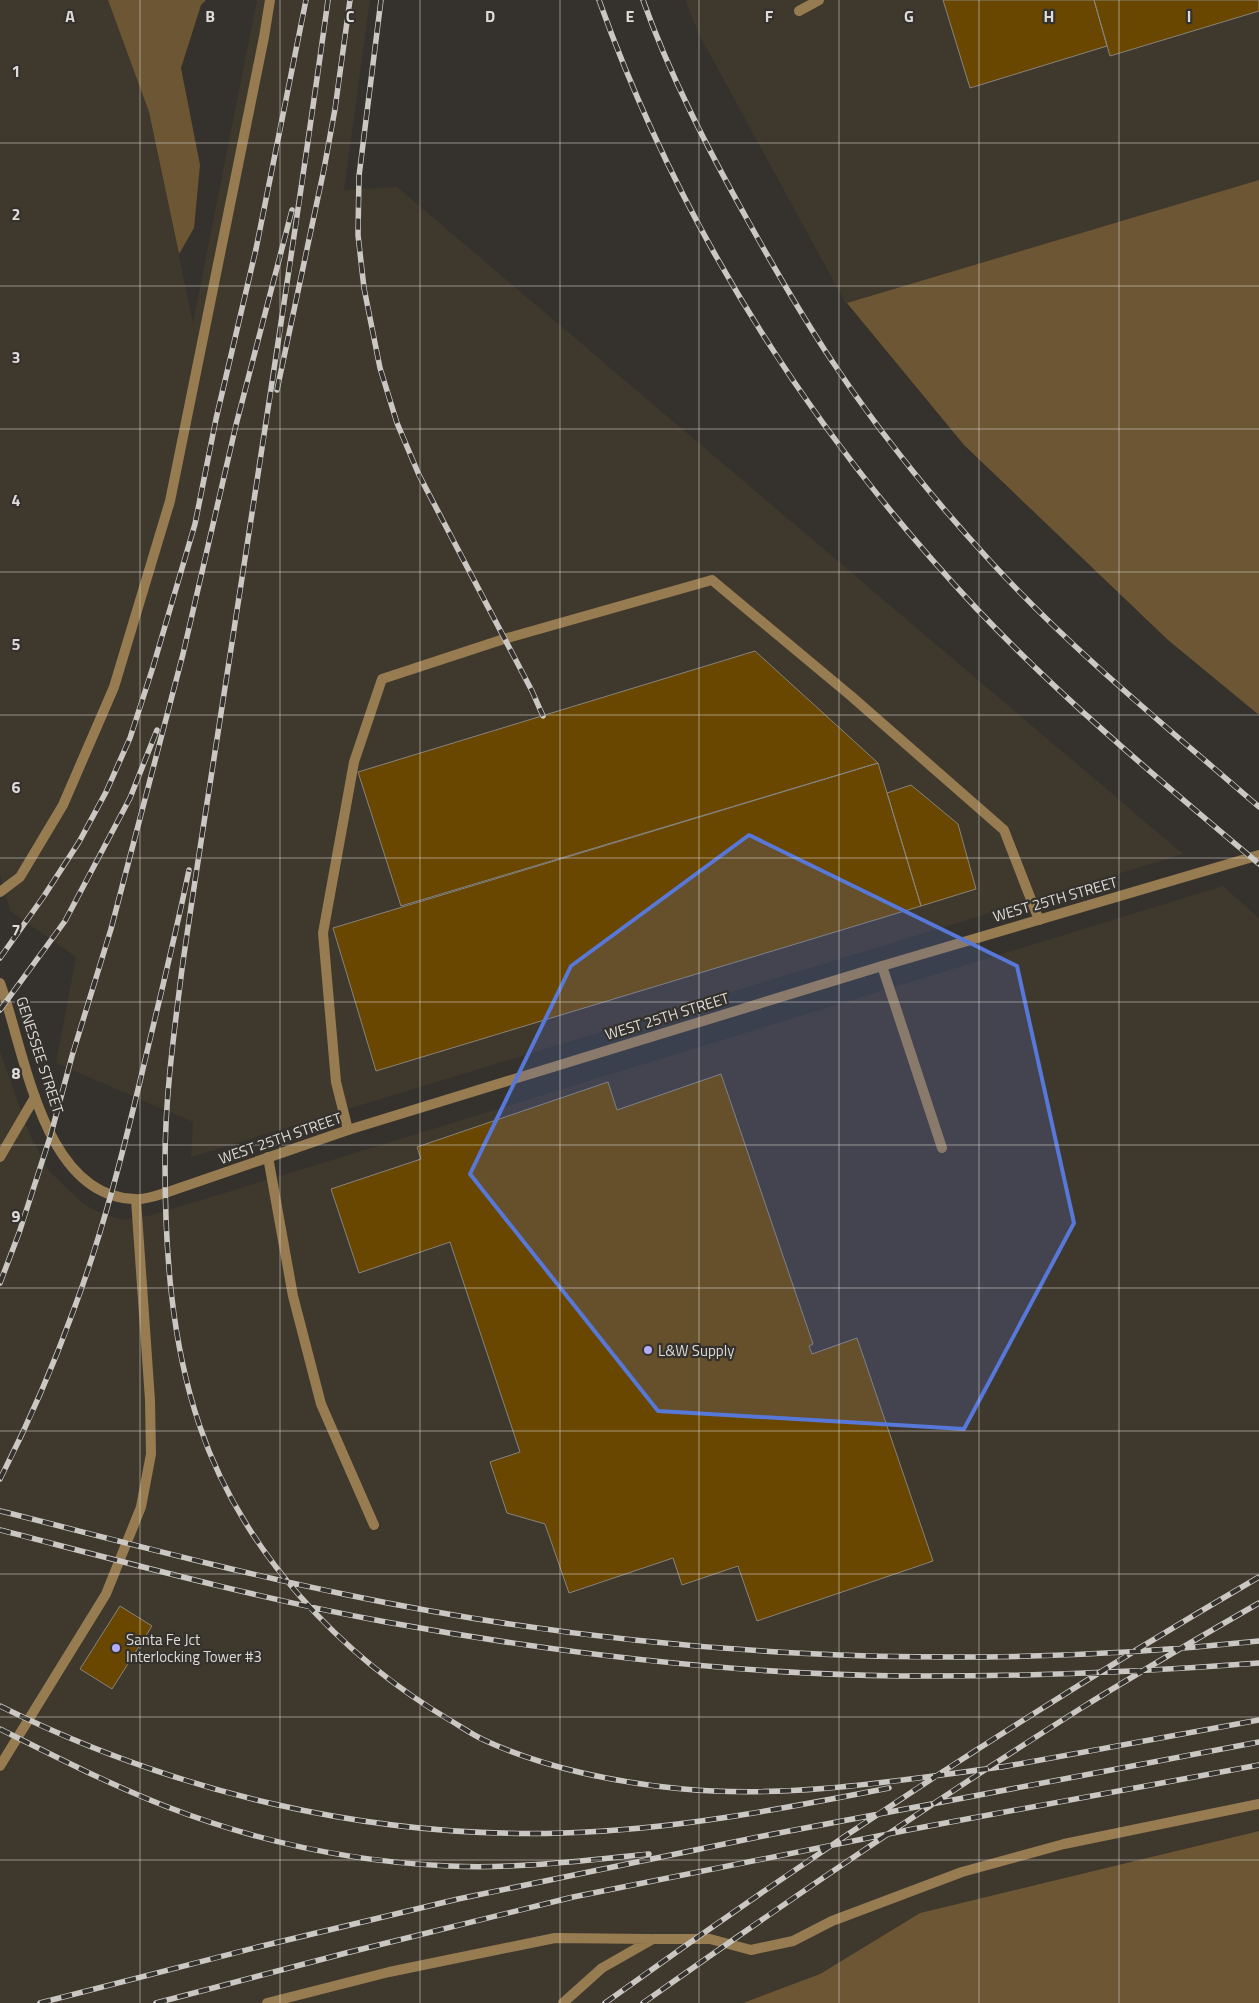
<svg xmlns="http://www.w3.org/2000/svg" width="1259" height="2003" viewBox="0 0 1259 2003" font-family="'Titillium Web',sans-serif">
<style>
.built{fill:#3f382d}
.green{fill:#6d5633}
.building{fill:#694700;stroke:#87837d}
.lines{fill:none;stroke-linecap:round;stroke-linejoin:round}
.service{stroke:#977b51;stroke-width:10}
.minor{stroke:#977b51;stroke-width:10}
.rail-casing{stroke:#cbc8c4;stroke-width:5.5}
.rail{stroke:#35322d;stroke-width:4;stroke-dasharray:11;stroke-linecap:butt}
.marked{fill:#5778d8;fill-opacity:0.2;stroke:#5778d8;stroke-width:4;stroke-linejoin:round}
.grid{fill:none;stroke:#dedbd8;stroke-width:1;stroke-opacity:0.55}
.poi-dot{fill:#b3acf9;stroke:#35322d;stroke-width:2}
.labels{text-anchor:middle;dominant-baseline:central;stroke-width:4.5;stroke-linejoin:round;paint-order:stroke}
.street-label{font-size:15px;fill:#dedbd8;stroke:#35322d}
.poi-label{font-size:15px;fill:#dedbd8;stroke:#35322d;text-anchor:start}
.grid-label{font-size:16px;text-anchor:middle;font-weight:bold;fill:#dedbd8;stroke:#35322d;stroke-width:4.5;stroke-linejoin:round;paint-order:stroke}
</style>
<rect width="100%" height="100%" fill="#35322d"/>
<path class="built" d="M 0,0 L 108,0 L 149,112 L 193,323 L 257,0 L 370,0 L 344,190 L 397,187 L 1183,854 L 191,1157 L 193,1122 L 56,1063 L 76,957 L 10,911 L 0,874 Z
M 685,0 L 1259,0 L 1259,180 L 846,304 L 699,34 Z
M 1223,886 L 1259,918 L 1259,1831 L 920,1913 L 820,1974 L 743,2003 L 0,2003 L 0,1052 L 30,1135 L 49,1171 L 82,1203 L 96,1211 L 122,1220 L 148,1216 L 218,1195 Z"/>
<path class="green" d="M 108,0 L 206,0 L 201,5 L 181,68 L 200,165 L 194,228 L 179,254 L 149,112 Z
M 1259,180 L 1259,715 L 1168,640 L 964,445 L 847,303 Z
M 1259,1831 L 1259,2003 L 743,2003 L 820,1974 L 920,1913 Z"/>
<path class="building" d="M 943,0 L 1094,0 L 1107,46 L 970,88 Z
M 1094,0 L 1259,0 L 1259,11 L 1110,56 Z
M 755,651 L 878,763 L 401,906 L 358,772 Z
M 878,763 L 921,906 L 376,1071 L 333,928 Z
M 911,785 L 958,824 L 976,889 L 921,906 L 887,793 Z
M 721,1074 L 813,1344 L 809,1346 L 812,1354 L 857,1338 L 933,1561 L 757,1621 L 738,1566 L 682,1585 L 673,1558 L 569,1593 L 545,1524 L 507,1513 L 490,1462 L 520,1452 L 450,1242 L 359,1273 L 331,1189 L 421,1159 L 417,1147 L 608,1082 L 617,1110 Z
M 120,1606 L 152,1626 L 112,1689 L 80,1669 Z"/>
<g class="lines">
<path class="service" d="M 799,11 L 819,0
M 0,892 L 20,877 L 63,805 L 114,687 L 170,501 L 264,37 L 270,0
M 882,966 L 942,1148
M 348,1130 L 336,1082 L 323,933 L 354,762 L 382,679 L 504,639 L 712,580 L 851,696 L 1004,830 L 1039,920
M 0,1157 L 35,1097
M 268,1157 L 293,1296 L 321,1404 L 374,1525
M 0,1766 L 106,1594 L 141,1507 L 151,1454 L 150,1400 L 136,1200
M 267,2003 L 389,1972 L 555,1938 L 651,1939
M 563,2003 L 602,1968 L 653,1939 L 710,1939 L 751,1950 L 793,1941 L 832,1921 L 962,1872 L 1064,1844 L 1259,1804"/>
<path class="minor" d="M 0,983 C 25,1050 42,1197 135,1199 C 145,1200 156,1196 165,1193 L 348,1130 L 882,966 L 1259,855"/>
<defs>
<path id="rail" d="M 328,0 C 296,232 260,463 224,694 C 210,785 195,877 182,969 C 174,1033 165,1097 165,1162 C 165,1250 171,1340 199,1424 C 241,1550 340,1656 453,1722 C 463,1728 473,1735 484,1740 C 544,1768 618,1783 683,1789 C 791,1799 901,1780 1008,1766
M 381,0 L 359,176 L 358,235 L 364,288 L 380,368 L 397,423 L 419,475 L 532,691 L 543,716
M 599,0 C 681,229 810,431 976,608 C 1063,700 1162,782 1259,864
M 643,0 C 670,76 708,149 747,219 C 772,264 798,309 826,352 C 875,427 932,498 992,563 C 1074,652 1168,728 1259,807
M 277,390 L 324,169 L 335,109 L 350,0
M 0,958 L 44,896 L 79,842 L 106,792 L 130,738 L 153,667 L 195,524 L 216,419 L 256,249 L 306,0
M 0,1010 L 65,921 L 130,798 L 157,730
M 0,1283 L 19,1233 L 51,1134 L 72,1056 L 111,929 L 183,654 L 236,425 L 292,210
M 0,1479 C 28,1424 53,1367 74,1309 C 103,1232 123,1152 142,1073 C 158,1005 175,938 189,870
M 0,1511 C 116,1540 231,1571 348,1595 C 644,1657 958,1673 1259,1641
M 0,1530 C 128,1563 256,1598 386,1622 C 556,1653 729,1674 901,1676 C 1021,1677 1140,1672 1259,1663
M 0,1706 C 173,1792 369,1839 563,1833 C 673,1830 781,1809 889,1788
M 0,1729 C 54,1756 109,1784 165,1806 C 255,1841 353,1862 449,1866 C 516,1869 583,1861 649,1854
M 1002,1767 L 1259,1720
M 40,2003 L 258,1947 L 458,1899 L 763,1836 L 1259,1742
M 156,2003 L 346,1953 L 573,1897 L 913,1829 L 1259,1765
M 605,2003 C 816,1851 1034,1708 1259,1577
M 643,2003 C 787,1901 934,1801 1083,1707 C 1141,1671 1200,1637 1259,1603"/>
</defs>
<use href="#rail" class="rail-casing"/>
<use href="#rail" class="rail"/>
</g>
<path class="marked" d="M 749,835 L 1017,966 L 1074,1223 L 964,1429 L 658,1411 L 470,1174 L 571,966 Z"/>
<path class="grid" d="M 140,0 L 140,2003M 280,0 L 280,2003M 420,0 L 420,2003M 560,0 L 560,2003M 699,0 L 699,2003M 839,0 L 839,2003M 979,0 L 979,2003M 1119,0 L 1119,2003M 0,143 L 1259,143M 0,286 L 1259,286M 0,429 L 1259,429M 0,572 L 1259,572M 0,715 L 1259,715M 0,858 L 1259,858M 0,1002 L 1259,1002M 0,1145 L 1259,1145M 0,1288 L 1259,1288M 0,1431 L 1259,1431M 0,1574 L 1259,1574M 0,1717 L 1259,1717M 0,1860 L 1259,1860"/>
<g class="poi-dot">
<circle cx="648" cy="1350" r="5"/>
<circle cx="116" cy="1648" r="5"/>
</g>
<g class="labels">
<g class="street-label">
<text transform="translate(1055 899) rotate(-16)">WEST 25TH STREET</text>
<text transform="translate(667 1016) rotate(-17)">WEST 25TH STREET</text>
<text transform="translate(40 1055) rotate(72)">GENESSEE STREET</text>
<text transform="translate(280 1138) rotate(-19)">WEST 25TH STREET</text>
</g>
<g class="poi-label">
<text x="658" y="1350">L&amp;W Supply</text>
<text x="126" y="1639">Santa Fe Jct<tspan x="126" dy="17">Interlocking Tower #3</tspan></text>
</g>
</g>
<g class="grid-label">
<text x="70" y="22">A</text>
<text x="210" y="22">B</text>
<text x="350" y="22">C</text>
<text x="490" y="22">D</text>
<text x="630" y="22">E</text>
<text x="769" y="22">F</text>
<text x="909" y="22">G</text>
<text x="1049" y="22">H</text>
<text x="1189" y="22">I</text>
<text x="16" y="77">1</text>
<text x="16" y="220">2</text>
<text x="16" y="363">3</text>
<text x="16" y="506">4</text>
<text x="16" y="650">5</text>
<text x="16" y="793">6</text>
<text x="16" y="936">7</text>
<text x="16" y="1079">8</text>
<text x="16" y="1222">9</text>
</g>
</svg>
